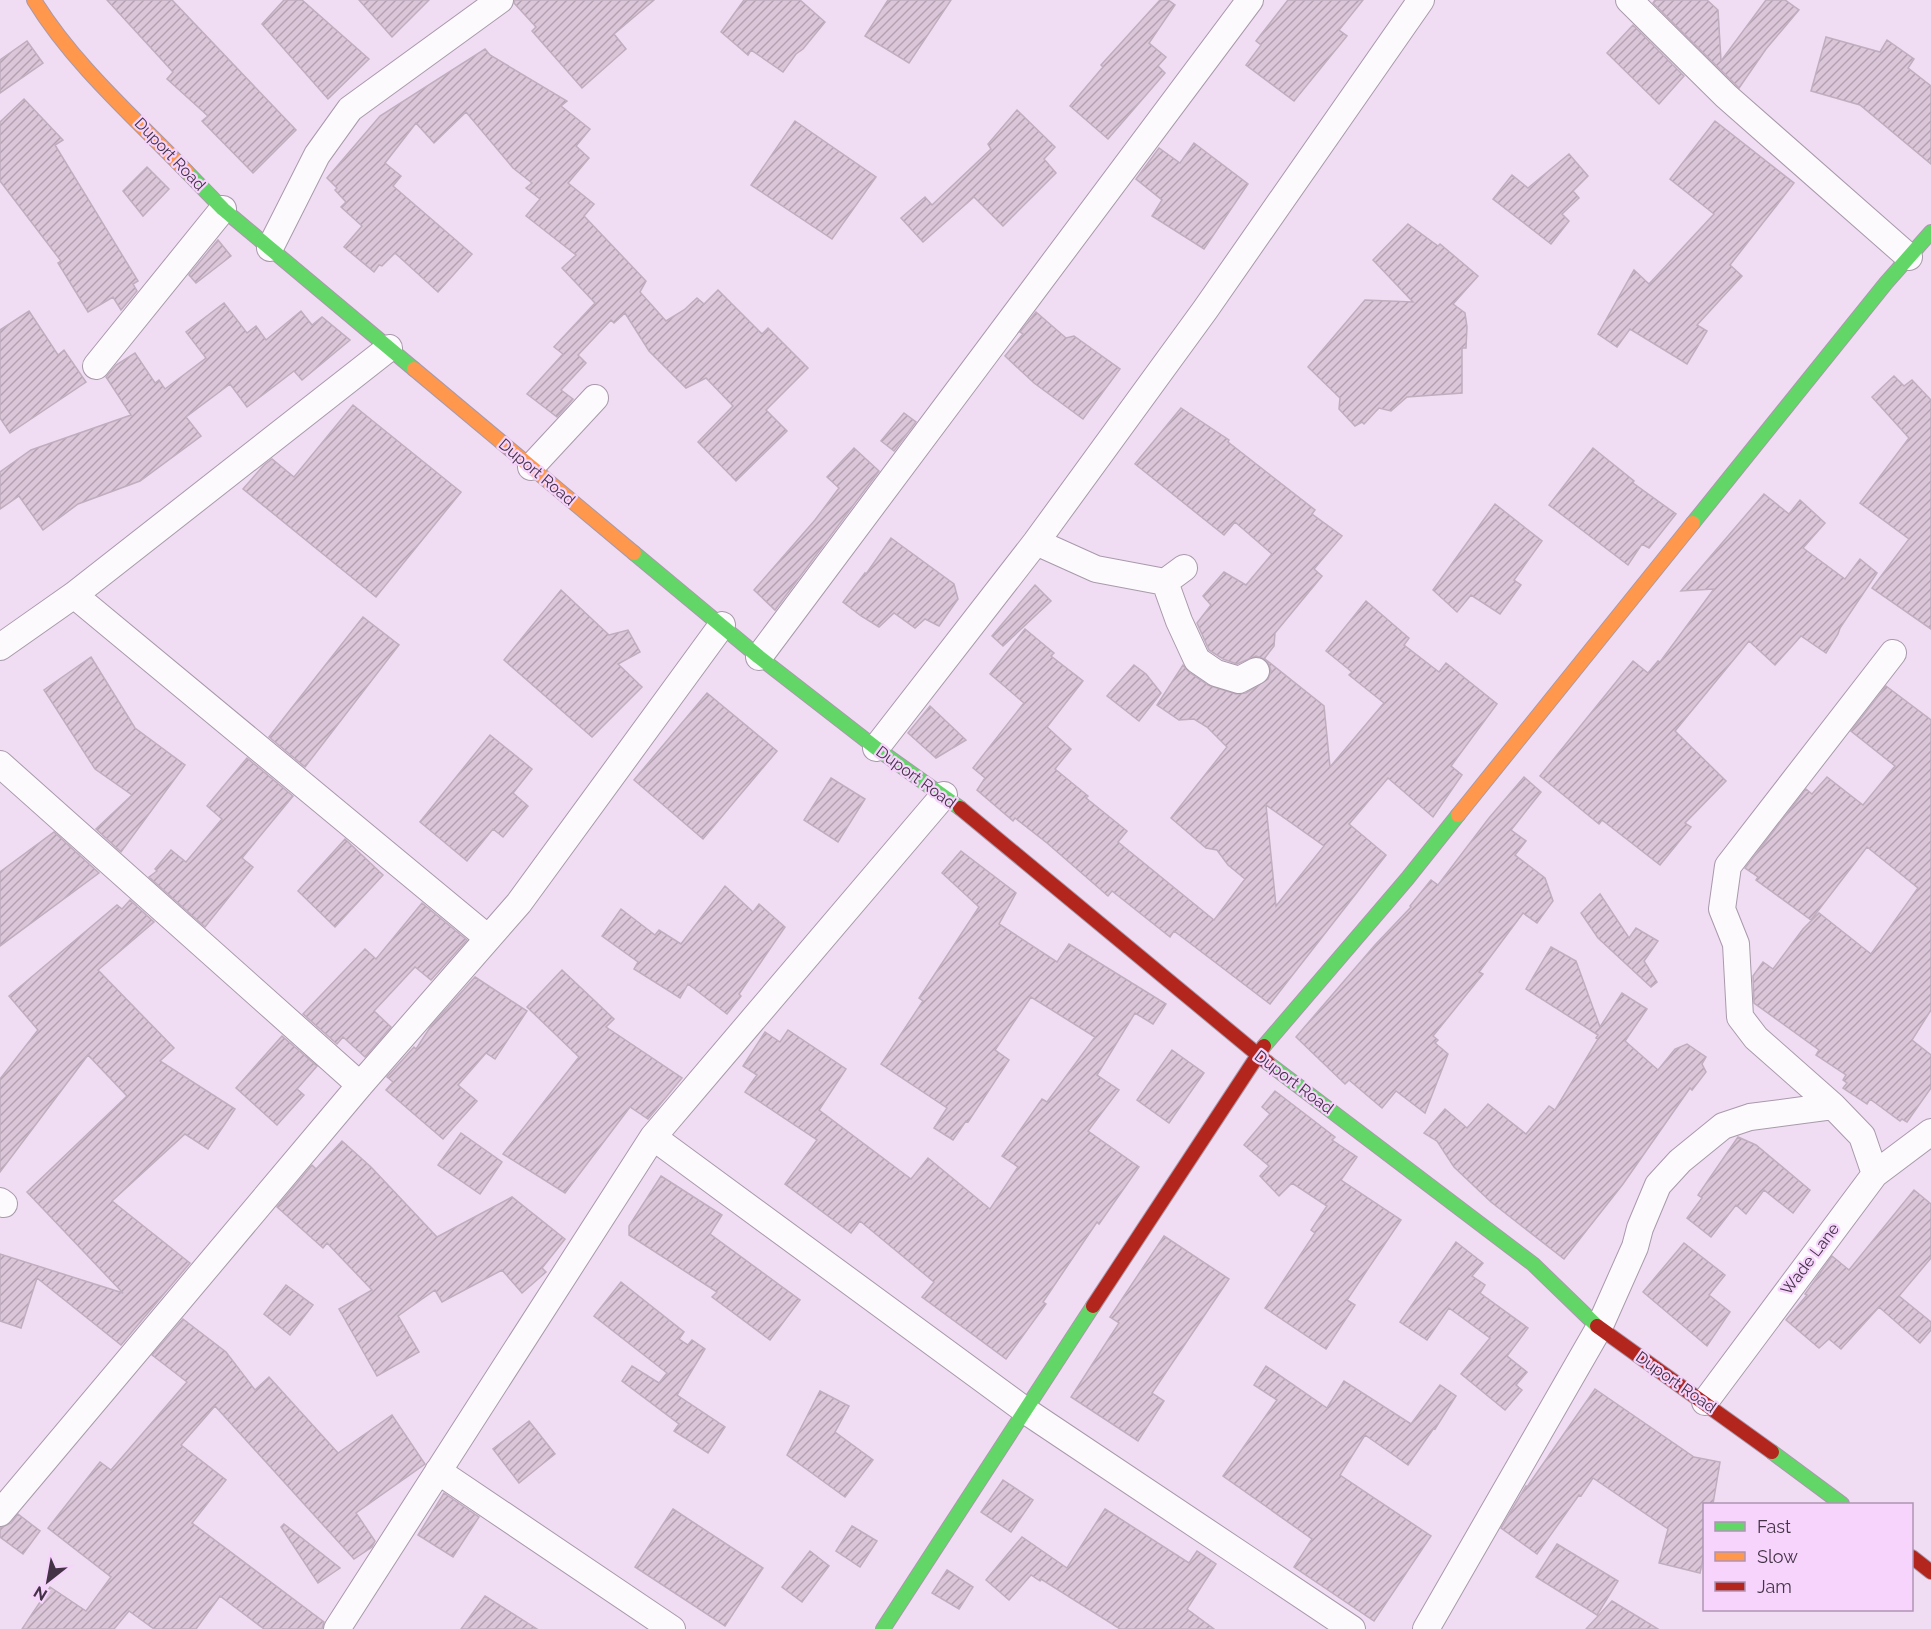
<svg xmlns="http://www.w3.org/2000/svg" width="1931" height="1629" viewBox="0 0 1931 1629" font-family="Raleway,sans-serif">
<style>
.building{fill:url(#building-hatch);stroke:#c0adbe;stroke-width:1.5;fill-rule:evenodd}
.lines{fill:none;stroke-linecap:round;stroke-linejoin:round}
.street-casing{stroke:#a899ab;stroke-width:28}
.fast-casing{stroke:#a899ab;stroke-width:16}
.slow-casing{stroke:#a899ab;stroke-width:16}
.jam-casing{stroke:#a899ab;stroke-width:16}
.street{stroke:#fdfafd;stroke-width:26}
.fast{stroke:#63d668;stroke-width:14}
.slow{stroke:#ff974d;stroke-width:14}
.jam{stroke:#b3261e;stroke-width:14}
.labels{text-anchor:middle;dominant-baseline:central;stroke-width:4.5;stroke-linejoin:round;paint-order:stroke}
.street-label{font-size:16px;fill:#443347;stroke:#f6d4fc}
</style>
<defs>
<pattern id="building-hatch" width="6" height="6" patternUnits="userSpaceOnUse" patternTransform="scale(1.5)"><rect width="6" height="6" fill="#dbc5d8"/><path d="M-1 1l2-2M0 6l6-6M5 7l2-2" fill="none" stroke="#b3a1b1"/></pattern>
</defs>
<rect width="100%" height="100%" fill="#f0ddf3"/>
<path class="building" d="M 107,0 L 172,0 L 296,130 L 253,173 L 202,121 L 208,116 L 167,79 L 173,72 Z
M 284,0 L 302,0 L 369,59 L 328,99 L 262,24 Z
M 359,0 L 429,0 L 392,37 Z
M 515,0 L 654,0 L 614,34 L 626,49 L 582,88 L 532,31 L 536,27 L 514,3 Z
M 744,0 L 800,0 L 825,22 L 803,49 L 796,54 L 783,72 L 751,50 L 748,55 L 721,32 Z
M 888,0 L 951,0 L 909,63 L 865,36 Z
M 1160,0 L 1168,0 L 1175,5 L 1149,43 L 1166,57 L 1158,66 L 1165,73 L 1108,139 L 1070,106 L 1103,67 L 1101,65 Z
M 1288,0 L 1363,0 L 1339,30 L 1347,36 L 1294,101 L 1246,65 L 1261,45 L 1256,41 Z
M 1655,0 L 1707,0 L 1718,10 L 1721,61 L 1766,0 L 1785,0 L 1799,10 L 1766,49 L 1739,88 L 1653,3 Z
M 1633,25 L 1684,76 L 1659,104 L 1607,53 Z
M 1826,37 L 1880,52 L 1887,40 L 1914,59 L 1908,68 L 1931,86 L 1931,164 L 1860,105 L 1811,91 Z
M 27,41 L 43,63 L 0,93 L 0,60 Z
M 485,49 L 490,55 L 567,101 L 561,106 L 590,129 L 576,146 L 589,158 L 568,183 L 594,204 L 584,216 L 646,281 L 640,292 L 666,321 L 684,310 L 697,298 L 704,304 L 718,290 L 762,334 L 768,328 L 808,368 L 766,410 L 787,431 L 736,481 L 698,442 L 733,406 L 706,378 L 686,388 L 649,351 L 625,313 L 614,323 L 611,320 L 578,355 L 586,363 L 561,390 L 573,399 L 557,417 L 527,394 L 563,354 L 554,347 L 595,303 L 562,268 L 576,255 L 526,216 L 540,199 L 526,188 L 532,183 L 513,168 L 466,112 L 434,143 L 416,123 L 385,163 L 401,176 L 393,186 L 472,254 L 438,292 L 395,253 L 382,266 L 379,265 L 374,272 L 344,247 L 362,226 L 341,207 L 346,202 L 335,190 L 337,188 L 327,178 L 380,116 Z
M 24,99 L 63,140 L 55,145 L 138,281 L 133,284 L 137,291 L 121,310 L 113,297 L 88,312 L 58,263 L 61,261 L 0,181 L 0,122 Z
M 1017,110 L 1055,147 L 1044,159 L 1056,173 L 1003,226 L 974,197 L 923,242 L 901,218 L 925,197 L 932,205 L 991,149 L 988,144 Z
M 795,121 L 876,177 L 832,239 L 751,185 Z
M 1715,121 L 1794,183 L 1730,265 L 1742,276 L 1697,325 L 1707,331 L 1687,364 L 1630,329 L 1617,347 L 1598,334 L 1634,270 L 1649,284 L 1714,214 L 1670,179 Z
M 1194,143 L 1248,184 L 1204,249 L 1152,216 L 1162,200 L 1136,179 L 1159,148 L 1180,163 Z
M 1569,154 L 1588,176 L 1573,191 L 1579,198 L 1562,214 L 1569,221 L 1551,244 L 1493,199 L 1512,175 L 1528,188 Z
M 147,167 L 169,189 L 143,216 L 123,191 Z
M 1408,224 L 1438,246 L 1440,244 L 1478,276 L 1453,304 L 1465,313 L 1467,327 L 1466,348 L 1462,348 L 1462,393 L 1407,397 L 1391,411 L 1379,408 L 1364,424 L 1362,422 L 1355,426 L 1339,409 L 1340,398 L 1308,367 L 1365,300 L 1413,302 L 1373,260 Z
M 218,240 L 231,256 L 196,283 L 189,275 Z
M 224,303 L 247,333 L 256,326 L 266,340 L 301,311 L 312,325 L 322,317 L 350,340 L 302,380 L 294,371 L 247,407 L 230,384 L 186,417 L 201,436 L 140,481 L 78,504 L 43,530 L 19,496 L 0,509 L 0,472 L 31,450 L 131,415 L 106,377 L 116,365 L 135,353 L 155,383 L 159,380 L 165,389 L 206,358 L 186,332 Z
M 29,311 L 58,355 L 64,350 L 86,382 L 10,433 L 0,418 L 0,330 Z
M 1036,312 L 1066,338 L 1074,336 L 1120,369 L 1083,419 L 1034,383 L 1005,356 L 1023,334 L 1020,332 Z
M 1894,376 L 1904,386 L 1912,380 L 1931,400 L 1931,629 L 1872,588 L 1909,539 L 1860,503 L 1909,438 L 1872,397 Z
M 353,405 L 461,492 L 376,597 L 243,489 L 264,465 L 272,459 L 294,477 Z
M 1181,408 L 1229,440 L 1228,442 L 1315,510 L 1312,514 L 1342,536 L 1314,569 L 1322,576 L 1275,633 L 1274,646 L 1264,659 L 1256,656 L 1237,664 L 1223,659 L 1209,650 L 1197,623 L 1211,605 L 1203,596 L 1224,572 L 1246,585 L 1272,554 L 1235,522 L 1224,535 L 1135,464 Z
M 904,413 L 916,422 L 894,451 L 881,441 Z
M 854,448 L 879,471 L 775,610 L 754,590 L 815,520 L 839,488 L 827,477 Z
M 1593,448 L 1634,481 L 1633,483 L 1676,514 L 1649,548 L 1642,544 L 1628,565 L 1549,505 Z
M 1764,494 L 1789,514 L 1800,500 L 1825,523 L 1803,548 L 1845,579 L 1860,559 L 1877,573 L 1840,628 L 1838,634 L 1826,653 L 1801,636 L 1775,665 L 1749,641 L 1675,731 L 1726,781 L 1685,823 L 1691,827 L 1660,865 L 1602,820 L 1599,824 L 1540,776 L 1633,661 L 1648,673 L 1658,661 L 1660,662 L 1714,589 L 1681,591 Z
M 1495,504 L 1542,541 L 1514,580 L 1521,585 L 1500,614 L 1471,595 L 1457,612 L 1433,590 Z
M 891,538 L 954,584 L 958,599 L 939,626 L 925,619 L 915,628 L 894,613 L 879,627 L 861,616 L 843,602 L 865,573 L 866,574 Z
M 1035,585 L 1051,601 L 1003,646 L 992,636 Z
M 561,590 L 609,635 L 628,630 L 640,652 L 618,664 L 642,687 L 592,737 L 504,660 Z
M 1366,601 L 1409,638 L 1404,645 L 1439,672 L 1446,663 L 1497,704 L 1451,766 L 1462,775 L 1433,817 L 1388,778 L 1349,824 L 1386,855 L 1270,1004 L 1174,931 L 1170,937 L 1112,891 L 1108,896 L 1047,843 L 1015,818 L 1013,821 L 977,790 L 985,778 L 973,768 L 1024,703 L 990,674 L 1025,629 L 1054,653 L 1051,656 L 1083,681 L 1047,727 L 1071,749 L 1055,769 L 1088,796 L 1086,798 L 1127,831 L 1118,842 L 1214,920 L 1245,879 L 1228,865 L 1217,850 L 1206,848 L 1171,818 L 1227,747 L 1207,727 L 1194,719 L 1179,720 L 1157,705 L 1183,665 L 1189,672 L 1208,685 L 1236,694 L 1246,693 L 1268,679 L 1271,671 L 1269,665 L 1265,659 L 1324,706 L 1330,767 L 1384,703 L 1349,675 L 1352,672 L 1326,651 ZM 1266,805 L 1324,846 L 1276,906 Z
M 363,617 L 399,645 L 305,767 L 269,737 Z
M 91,657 L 135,728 L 185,765 L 121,852 L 96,829 L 132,795 L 95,769 L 44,690 Z
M 1134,665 L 1146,674 L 1161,693 L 1139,721 L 1107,696 Z
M 1886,686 L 1931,720 L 1931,1010 L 1912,1040 L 1931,1055 L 1931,1088 L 1907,1122 L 1902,1119 L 1900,1121 L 1870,1099 L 1867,1104 L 1843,1088 L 1847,1083 L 1843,1080 L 1846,1075 L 1816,1055 L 1819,1050 L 1754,1003 L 1753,976 L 1763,962 L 1773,969 L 1803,929 L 1819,913 L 1871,954 L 1918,888 L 1867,847 L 1811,920 L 1756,880 L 1758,877 L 1745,868 L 1806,789 L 1812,794 L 1827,777 L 1863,805 L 1895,766 L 1851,731 Z
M 707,693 L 777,751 L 703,839 L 634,780 Z
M 930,706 L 966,740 L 936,758 L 908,733 Z
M 490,735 L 532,769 L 513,793 L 528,806 L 503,837 L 493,829 L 467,861 L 420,822 Z
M 247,758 L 293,796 L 242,858 L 253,867 L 205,927 L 149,877 L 157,871 L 155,869 L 171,850 L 186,862 L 222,819 L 207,806 Z
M 1524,777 L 1541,792 L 1511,830 L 1526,841 L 1515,855 L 1545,878 L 1553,901 L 1537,923 L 1523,913 L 1479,972 L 1483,974 L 1433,1036 L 1438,1040 L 1435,1043 L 1448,1054 L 1425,1113 L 1396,1091 L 1382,1108 L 1349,1080 L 1345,1084 L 1296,1037 L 1375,945 L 1411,907 L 1410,906 L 1431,880 L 1438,885 L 1489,818 Z
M 831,778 L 865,799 L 838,842 L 804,820 Z
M 54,832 L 99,873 L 0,946 L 0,872 Z
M 345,839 L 383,875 L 335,927 L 298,891 Z
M 961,851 L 1016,893 L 999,924 L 1057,962 L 1069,944 L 1166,1004 L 1153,1024 L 1135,1013 L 1097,1075 L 1119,1090 L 1088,1131 L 1139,1167 L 1099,1224 L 1097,1222 L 1043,1302 L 1046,1304 L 1006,1359 L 922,1297 L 934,1282 L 860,1221 L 851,1233 L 785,1184 L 817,1140 L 745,1092 L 757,1075 L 743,1066 L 765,1032 L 780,1042 L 788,1030 L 846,1069 L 819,1110 L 911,1179 L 928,1158 L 990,1209 L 1018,1167 L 1002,1156 L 1042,1099 L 1047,1102 L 1095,1037 L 1031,997 L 995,1050 L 1009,1060 L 968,1122 L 966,1121 L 953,1140 L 934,1128 L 947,1108 L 881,1064 L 923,1001 L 919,998 L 979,907 L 942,873 Z
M 725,886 L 753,912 L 759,904 L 785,927 L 739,994 L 741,996 L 727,1014 L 688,984 L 680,998 L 634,969 L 638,962 L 602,936 L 621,909 L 655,935 L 659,930 L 681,944 Z
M 1600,894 L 1629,938 L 1636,928 L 1658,941 L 1644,961 L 1657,982 L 1651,987 L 1598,938 L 1581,913 Z
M 130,900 L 154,922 L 98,970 L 174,1048 L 160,1061 L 235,1109 L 208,1149 L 185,1134 L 112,1201 L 190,1263 L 121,1345 L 37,1278 L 21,1328 L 0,1321 L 0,1254 L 123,1293 L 27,1192 L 127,1096 L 88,1055 L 0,1172 L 0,1079 L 38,1030 L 9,996 L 117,905 L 122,909 Z
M 422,903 L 467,940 L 431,980 L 415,967 L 374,1011 L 391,1027 L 365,1057 L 343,1037 L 337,1044 L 303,1014 L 365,949 L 376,959 Z
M 1551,947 L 1576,961 L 1600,1027 L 1622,993 L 1647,1009 L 1625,1041 L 1658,1070 L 1675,1049 L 1687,1044 L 1706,1057 L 1702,1064 L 1706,1072 L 1692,1090 L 1690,1088 L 1623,1184 L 1564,1259 L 1491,1202 L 1454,1167 L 1437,1141 L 1424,1133 L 1445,1109 L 1467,1128 L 1488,1104 L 1526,1134 L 1549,1106 L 1555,1110 L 1598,1039 L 1596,1038 L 1598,1035 L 1526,989 Z
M 562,970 L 614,1019 L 606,1027 L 682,1078 L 648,1119 L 630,1107 L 565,1193 L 503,1154 L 579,1057 L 527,1007 Z
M 475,977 L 527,1011 L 495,1059 L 486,1053 L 458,1085 L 477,1101 L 443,1139 L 386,1090 L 393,1082 L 387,1077 L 414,1047 L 416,1049 L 431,1026 Z
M 282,1036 L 317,1066 L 297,1089 L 304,1095 L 277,1125 L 236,1088 Z
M 1172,1050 L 1204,1073 L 1169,1123 L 1137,1100 Z
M 1275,1091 L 1335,1137 L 1332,1140 L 1357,1157 L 1341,1180 L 1401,1220 L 1347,1300 L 1355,1305 L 1326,1349 L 1265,1308 L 1315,1233 L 1311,1230 L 1327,1206 L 1292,1183 L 1279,1196 L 1260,1176 L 1269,1166 L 1244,1145 L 1270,1114 L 1262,1107 Z
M 461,1133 L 502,1162 L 480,1194 L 438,1165 Z
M 1738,1137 L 1756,1145 L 1810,1190 L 1793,1213 L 1764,1190 L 1746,1214 L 1736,1205 L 1711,1237 L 1687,1218 L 1702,1198 L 1698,1195 Z
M 342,1141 L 371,1167 L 437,1237 L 512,1197 L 565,1239 L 542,1268 L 546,1272 L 522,1293 L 502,1270 L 442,1302 L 435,1290 L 398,1316 L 419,1352 L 377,1376 L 339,1309 L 372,1290 L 327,1243 L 323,1248 L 277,1207 L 312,1165 L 316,1169 Z
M 661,1176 L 722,1215 L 710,1234 L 800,1300 L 770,1340 L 712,1297 L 717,1292 L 629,1235 L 629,1226 Z
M 1914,1190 L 1931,1204 L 1931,1258 L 1899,1296 L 1931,1322 L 1931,1330 L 1920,1343 L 1879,1307 L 1841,1349 L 1829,1339 L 1819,1348 L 1786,1320 L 1807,1295 L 1805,1294 L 1832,1256 L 1849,1270 Z
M 1164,1236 L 1229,1279 L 1152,1393 L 1164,1401 L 1138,1441 L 1071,1397 L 1119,1323 L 1110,1317 Z
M 1456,1242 L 1483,1263 L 1472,1276 L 1485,1285 L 1480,1293 L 1528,1328 L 1507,1356 L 1527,1372 L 1516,1385 L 1522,1390 L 1505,1410 L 1461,1374 L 1490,1338 L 1449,1308 L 1427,1340 L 1400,1322 Z
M 1684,1243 L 1725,1275 L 1709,1295 L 1730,1312 L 1707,1346 L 1643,1292 Z
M 621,1282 L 684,1332 L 679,1339 L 688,1345 L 692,1340 L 705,1349 L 677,1395 L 725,1427 L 708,1453 L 674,1431 L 679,1424 L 622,1381 L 632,1366 L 659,1383 L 667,1373 L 594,1316 Z
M 286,1285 L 313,1305 L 290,1335 L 264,1314 Z
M 183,1319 L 226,1352 L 255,1390 L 269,1377 L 338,1453 L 392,1415 L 425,1464 L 356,1513 L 375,1541 L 372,1547 L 354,1559 L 215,1406 L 181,1445 L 226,1480 L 192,1523 L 324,1622 L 322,1629 L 264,1629 L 220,1596 L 196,1629 L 154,1629 L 129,1611 L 114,1629 L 22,1629 L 50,1587 L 86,1611 L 111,1577 L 48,1528 L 100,1462 L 111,1470 L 187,1382 L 152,1355 Z
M 1266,1366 L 1327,1408 L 1344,1381 L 1411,1424 L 1440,1385 L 1456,1396 L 1435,1429 L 1434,1428 L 1408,1465 L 1365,1435 L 1340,1475 L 1431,1536 L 1374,1621 L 1294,1567 L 1312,1539 L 1223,1476 L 1277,1400 L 1254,1385 Z
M 1595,1389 L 1694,1457 L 1720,1462 L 1713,1504 L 1704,1503 L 1704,1554 L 1700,1573 L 1659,1563 L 1668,1529 L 1593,1478 L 1581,1496 L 1579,1495 L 1537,1554 L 1501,1528 L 1526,1486 L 1527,1487 Z
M 820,1391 L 849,1406 L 835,1432 L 873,1460 L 845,1497 L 787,1455 Z
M 529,1421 L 555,1454 L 519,1483 L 493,1449 Z
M 1003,1480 L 1033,1500 L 1011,1532 L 981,1512 Z
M 444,1493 L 479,1517 L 453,1557 L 418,1535 Z
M 673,1509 L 763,1568 L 725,1626 L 635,1567 Z
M 1105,1509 L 1189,1563 L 1197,1551 L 1216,1564 L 1187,1609 L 1214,1629 L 1120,1629 L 1041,1579 L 1040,1581 L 1031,1575 L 1009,1600 L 986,1580 L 1022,1537 L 1067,1568 Z
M 18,1514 L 40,1531 L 23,1554 L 0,1537 L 0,1528 L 11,1523 Z
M 284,1524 L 340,1568 L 318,1583 L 281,1527 Z
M 852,1526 L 877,1541 L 860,1567 L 836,1551 Z
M 1557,1544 L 1618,1581 L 1597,1615 L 1536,1577 Z
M 810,1551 L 829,1566 L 802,1602 L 782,1587 Z
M 947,1570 L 973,1587 L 959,1609 L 932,1593 Z
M 485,1596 L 537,1629 L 461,1629 Z
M 1612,1601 L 1658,1629 L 1586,1629 Z"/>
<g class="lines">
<defs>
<path id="street" d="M 1629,0 L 1726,96 L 1909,257
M 270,248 L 317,155 L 350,109 L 500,0
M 96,366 L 223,209
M 531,467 L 595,398
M 1036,542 L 1096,569 L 1165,582 L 1179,621 L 1197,660 L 1216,673 L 1239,680 L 1256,671
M 1165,582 L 1184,568
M 74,595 L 488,938
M 0,647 L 74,595 L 389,348
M 759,657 L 1250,0
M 876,748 L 1036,542 L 1205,310 L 1421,0
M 0,764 L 360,1085
M 653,1137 L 1026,1411 L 1352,1629
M 1875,1174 L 1862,1136 L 1833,1106 L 1756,1038 L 1740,1017 L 1736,944 L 1722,909 L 1728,866 L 1893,653
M 0,1201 L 4,1204
M 1705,1402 L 1875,1174 L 1931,1132
M 438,1471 L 672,1629
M 0,1513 L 360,1085 L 519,903 L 722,625
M 337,1629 L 653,1137 L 944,795
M 1426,1629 L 1599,1328 L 1635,1247 L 1640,1228 L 1658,1185 L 1680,1161 L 1723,1126 L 1750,1117 L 1833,1106"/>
<path id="fast" d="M 187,172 L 223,209 L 414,369
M 1693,523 L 1886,283 L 1931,232
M 634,553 L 759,657 L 876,748 L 960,808
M 1264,1046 L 1407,879 L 1458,815
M 1268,1063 L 1533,1264 L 1597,1326
M 1772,1452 L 1842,1504
M 883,1629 L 1093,1306"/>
<path id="slow" d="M 34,0 C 73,64 135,118 187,172
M 414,369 L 634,553
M 1458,815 L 1693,523"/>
<path id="jam" d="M 960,808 L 1268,1063
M 1093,1306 L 1264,1046
M 1597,1326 L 1772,1452
M 1912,1557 L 1931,1572"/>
</defs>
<use href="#street" class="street-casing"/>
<use href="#fast" class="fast-casing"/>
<use href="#slow" class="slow-casing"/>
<use href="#jam" class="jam-casing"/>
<use href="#street" class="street"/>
<use href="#fast" class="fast"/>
<use href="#slow" class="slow"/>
<use href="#jam" class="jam"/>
</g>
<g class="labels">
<g class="street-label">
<text transform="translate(170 154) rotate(46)">Duport Road</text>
<text transform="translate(537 472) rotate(40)">Duport Road</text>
<text transform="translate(916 777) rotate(36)">Duport Road</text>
<text transform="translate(1294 1082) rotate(37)">Duport Road</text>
<text transform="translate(1810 1259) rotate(-53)">Wade Lane</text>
<text transform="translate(1676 1382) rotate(35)">Duport Road</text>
</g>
</g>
<rect x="1703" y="1503" width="210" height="108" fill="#f6d4fc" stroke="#af94b4" stroke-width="1.5"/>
<rect x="1715" y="1522" width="30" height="9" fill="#63d668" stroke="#af94b4" stroke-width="1.5"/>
<text x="1757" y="1533" font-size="18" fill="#443347">Fast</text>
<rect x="1715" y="1552" width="30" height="9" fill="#ff974d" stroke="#af94b4" stroke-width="1.5"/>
<text x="1757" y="1563" font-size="18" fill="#443347">Slow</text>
<rect x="1715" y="1582" width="30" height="9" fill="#b3261e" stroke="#af94b4" stroke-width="1.5"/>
<text x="1757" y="1593" font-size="18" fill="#443347">Jam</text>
<g transform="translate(48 1581) rotate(211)" stroke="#f6d4fc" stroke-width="4.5" paint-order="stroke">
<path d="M0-4.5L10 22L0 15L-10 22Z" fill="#443347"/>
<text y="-9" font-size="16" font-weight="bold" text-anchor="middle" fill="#443347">N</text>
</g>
</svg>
